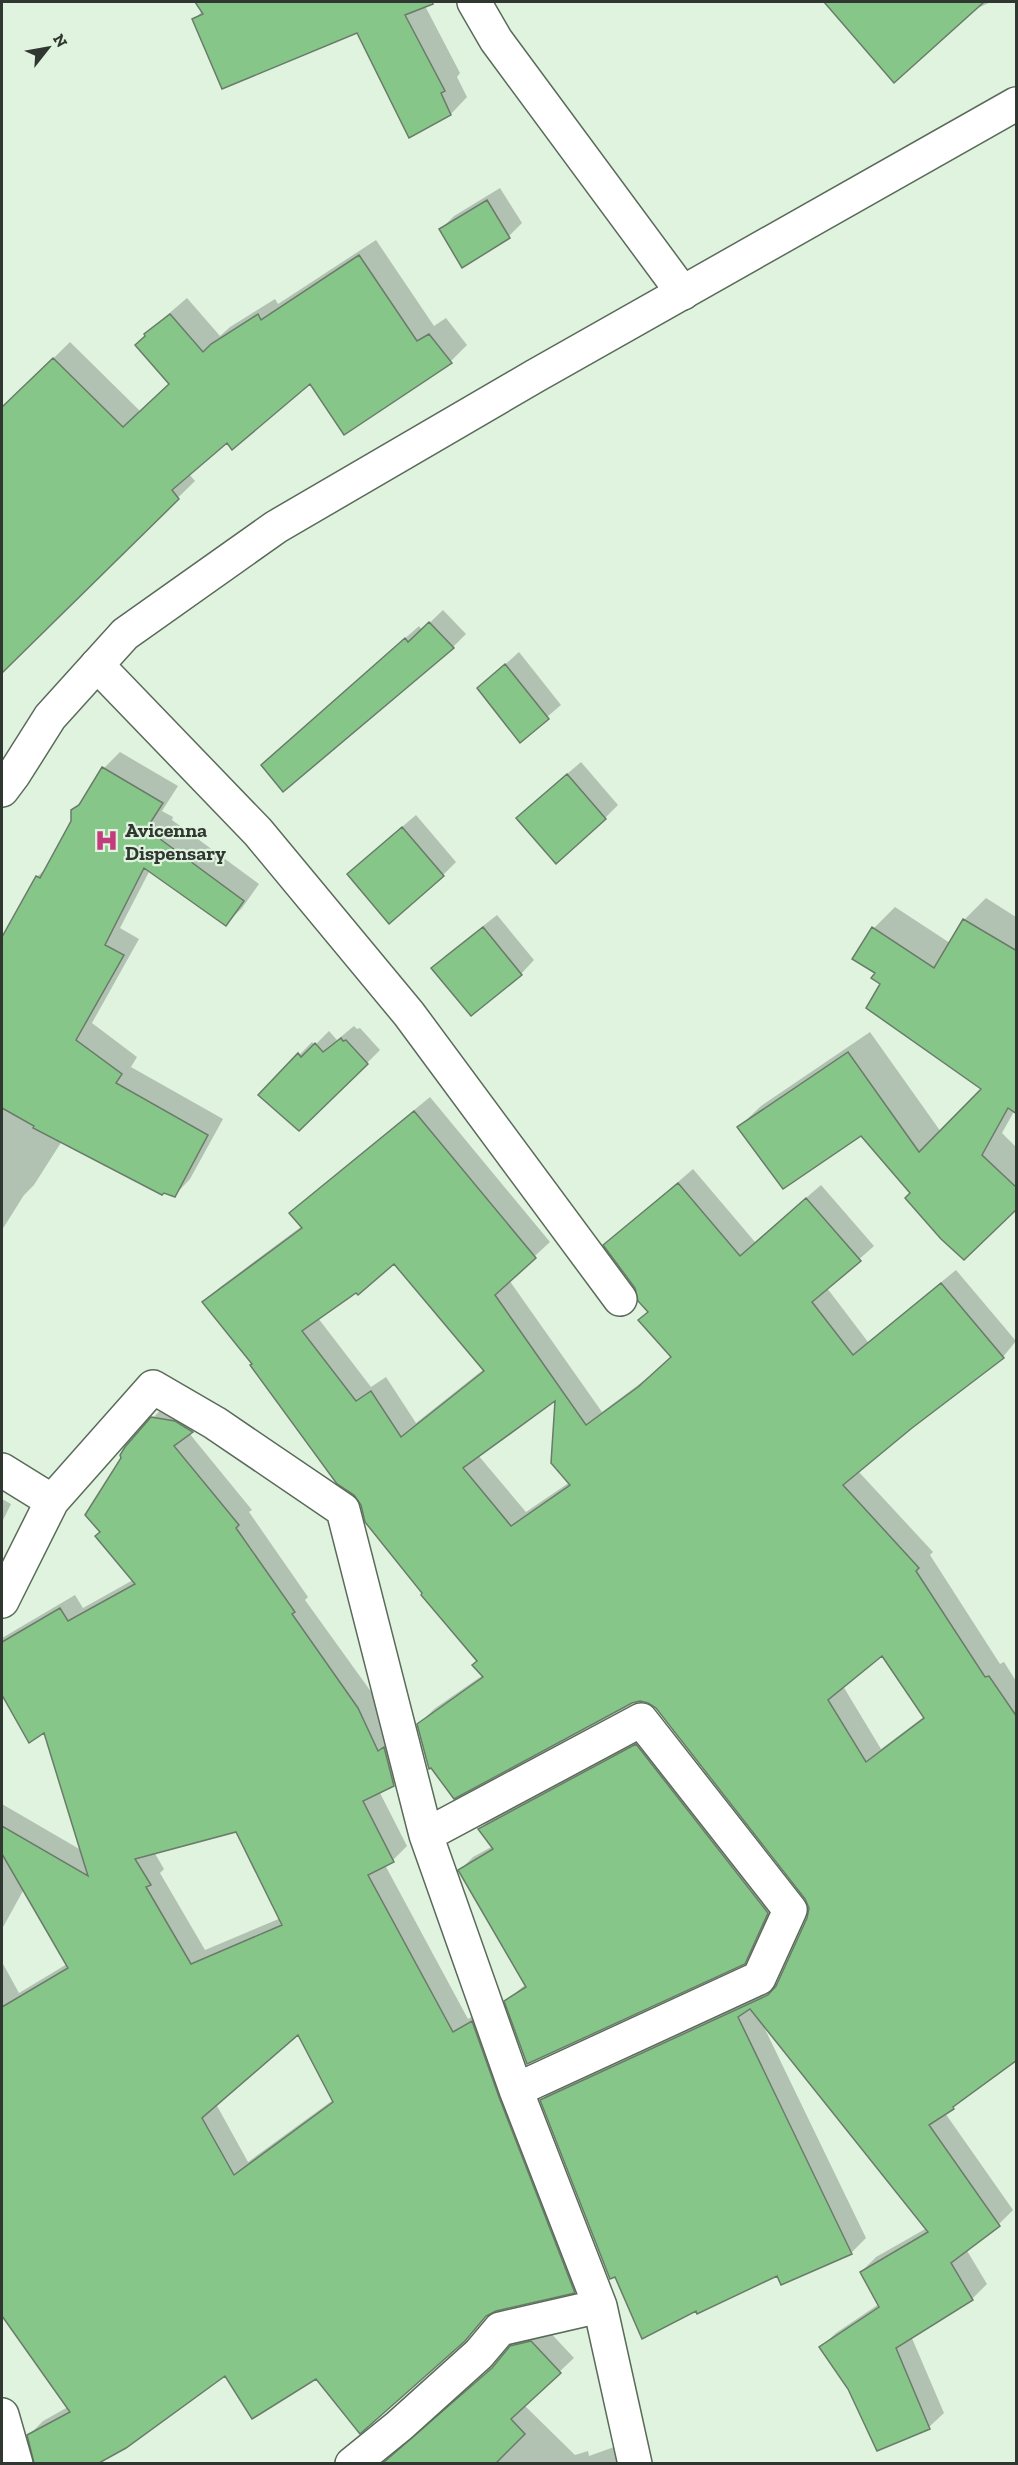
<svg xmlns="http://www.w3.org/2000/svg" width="1018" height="2465" viewBox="0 0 1018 2465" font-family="'Zilla Slab',serif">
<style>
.shadow{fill:#0003;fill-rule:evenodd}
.building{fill:#86c789;stroke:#6a7b6a;stroke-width:1.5;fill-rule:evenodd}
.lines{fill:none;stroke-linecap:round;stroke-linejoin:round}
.street-casing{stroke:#5a6b5a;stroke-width:36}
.secondary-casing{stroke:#5a6b5a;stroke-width:36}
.street{stroke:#fff;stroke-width:33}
.secondary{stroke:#fff;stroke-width:33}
.labels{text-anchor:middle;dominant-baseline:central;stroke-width:4.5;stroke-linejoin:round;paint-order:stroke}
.poi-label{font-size:20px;font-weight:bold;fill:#303730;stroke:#dff3df;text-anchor:start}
</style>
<rect width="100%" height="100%" fill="#dff3df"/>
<path class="shadow" d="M 200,2 L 423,2 L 460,73 L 457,77 L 467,97 L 451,114 L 410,136 L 358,31 L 194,20 L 203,10 Z
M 826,2 L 991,2 L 971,11 L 894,81 Z
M 500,188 L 522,223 L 509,236 L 463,266 L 441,229 L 454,216 Z
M 376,240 L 434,326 L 446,318 L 467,345 L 451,361 L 344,433 L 310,382 L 227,441 L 189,474 L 195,481 L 2,670 L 2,409 L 70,342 L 140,411 L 170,383 L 145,334 L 187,298 L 220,336 L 230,327 L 275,299 L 278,304 Z
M 443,610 L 466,634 L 453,647 L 276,752 L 419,626 L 422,630 Z
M 519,652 L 561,705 L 520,740 L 479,688 Z
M 120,752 L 178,786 L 162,811 L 173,817 L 172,820 L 259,884 L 242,908 L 226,924 L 150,870 L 120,928 L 139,939 L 92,1023 L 137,1057 L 131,1067 L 223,1119 L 190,1179 L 174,1196 L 62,1141 L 34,1185 L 24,1195 L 2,1230 L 2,940 L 37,877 L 48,866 L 73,821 L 72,810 L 86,797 L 104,768 Z
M 581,762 L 618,805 L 605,818 L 531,805 Z
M 416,815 L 456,862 L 443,875 L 362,861 Z
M 986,898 L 1016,917 L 1016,1108 L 1002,1133 L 1016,1147 L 1016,1207 L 912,1193 L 861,1134 L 739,1127 L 761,1106 L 870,1032 L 941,1132 L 984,1089 L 882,983 L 877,972 L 854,959 L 874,928 L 895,907 L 950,943 L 964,920 Z
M 497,915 L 534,960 L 521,974 L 433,968 L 446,955 Z
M 354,1026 L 357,1029 L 360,1028 L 380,1050 L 367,1063 L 260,1095 L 312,1042 L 315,1045 L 329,1031 L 337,1040 Z
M 430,1097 L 550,1242 L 509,1280 L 602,1412 L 654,1373 L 672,1356 L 636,1287 L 605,1245 L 693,1169 L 755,1242 L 821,1185 L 874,1246 L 827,1288 L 868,1342 L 956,1270 L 1016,1341 L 1003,1357 L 858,1471 L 933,1552 L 930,1555 L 1000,1664 L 1004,1662 L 1016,1681 L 1016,2058 L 945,2113 L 1013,2210 L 999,2224 L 966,2249 L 987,2284 L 972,2299 L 911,2336 L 944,2413 L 929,2427 L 877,2449 L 850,2388 L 821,2347 L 836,2333 L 879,2304 L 861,2272 L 876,2257 L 927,2228 L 763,2025 L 866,2238 L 852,2252 L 782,2283 L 778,2274 L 542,2100 L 556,2085 L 779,1982 L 809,1918 L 810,1907 L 806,1898 L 657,1707 L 649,1701 L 640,1700 L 419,1724 L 434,1709 L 483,1675 L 479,1660 L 424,1593 L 363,1505 L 204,1302 L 219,1288 L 302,1226 L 291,1213 L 306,1199 ZM 394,1262 L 484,1369 L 416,1423 L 386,1377 L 371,1387 L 318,1318 ZM 556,1398 L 570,1482 L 526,1512 L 478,1455 ZM 882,1654 L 925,1716 L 881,1749 L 843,1686 Z
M 167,1403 L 206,1417 L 189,1433 L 252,1510 L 249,1512 L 308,1597 L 305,1600 L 372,1693 L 408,1770 L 393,1785 L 379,1791 L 407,1846 L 393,1860 L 385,1865 L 468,2019 L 486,2008 L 588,2277 L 574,2291 L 490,2312 L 464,2340 L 317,2377 L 225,2374 L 125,2446 L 96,2464 L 35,2464 L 29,2435 L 43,2421 L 68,2407 L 2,2314 L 2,1962 L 19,1993 L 67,1964 L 24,1889 L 2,1929 L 2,1804 L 81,1850 L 45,1731 L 30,1741 L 2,1692 L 2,1638 L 75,1595 L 83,1608 L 133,1580 L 102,1532 L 153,1418 ZM 237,1830 L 281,1918 L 205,1950 L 160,1873 L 164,1869 L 154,1852 ZM 299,2033 L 333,2100 L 248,2162 L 216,2104 Z
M 2,1499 L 11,1504 L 2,1522 Z
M 650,1732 L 780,1899 L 758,1949 L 744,1963 L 506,2001 L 526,1984 L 460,1870 L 473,1857 L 493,1846 L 480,1829 L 493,1816 Z
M 546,2328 L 574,2358 L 524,2405 L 575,2455 L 588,2451 L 589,2456 L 628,2442 L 637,2464 L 380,2464 L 428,2426 L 498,2362 L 526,2332 Z"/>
<path class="building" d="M 195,2 L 432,2 L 433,4 L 405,15 L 445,91 L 441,93 L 451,115 L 409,138 L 357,33 L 222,89 L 192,19 L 203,14 Z
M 824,2 L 984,2 L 894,83 Z
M 487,200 L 510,238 L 462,268 L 439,229 Z
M 359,255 L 417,341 L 429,334 L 452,363 L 344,435 L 310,384 L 232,450 L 227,443 L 172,490 L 179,499 L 2,673 L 2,407 L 53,358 L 123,427 L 169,384 L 135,345 L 145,336 L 144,334 L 170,314 L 203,352 L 211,344 L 258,314 L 261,320 Z
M 429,622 L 454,648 L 283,792 L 261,765 L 405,638 L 408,642 Z
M 505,664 L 549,719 L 520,743 L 477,688 Z
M 102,767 L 163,803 L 147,828 L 158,834 L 156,836 L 244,901 L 226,926 L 144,868 L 105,945 L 124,955 L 76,1040 L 122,1074 L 116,1083 L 208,1135 L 175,1197 L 164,1193 L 162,1195 L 33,1128 L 34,1126 L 2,1108 L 2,937 L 36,876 L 40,878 L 71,821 L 71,810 L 79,805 Z
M 567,774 L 606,819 L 556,864 L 516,818 Z
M 402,827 L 444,876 L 389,924 L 347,874 Z
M 963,919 L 1017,951 L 1017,1114 L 1008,1108 L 982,1155 L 1017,1188 L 1017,1209 L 964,1260 L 941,1239 L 905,1198 L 910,1193 L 861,1136 L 783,1189 L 737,1127 L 848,1052 L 919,1152 L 981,1089 L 866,1008 L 880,984 L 871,978 L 875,973 L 852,959 L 872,927 L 934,968 Z
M 483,927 L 522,975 L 471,1016 L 431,968 Z
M 341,1038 L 343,1041 L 346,1040 L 368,1064 L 299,1131 L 258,1095 L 298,1053 L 301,1057 L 315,1043 L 323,1052 Z
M 414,1111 L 536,1258 L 495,1295 L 586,1425 L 638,1387 L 671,1357 L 638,1320 L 648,1312 L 638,1301 L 635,1288 L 603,1245 L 678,1183 L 740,1256 L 806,1198 L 861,1261 L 812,1302 L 853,1355 L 941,1283 L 1004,1358 L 912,1428 L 843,1485 L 919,1568 L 916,1571 L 985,1677 L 989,1676 L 1017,1717 L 1017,2060 L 953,2107 L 954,2109 L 929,2125 L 1000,2226 L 951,2263 L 973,2300 L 896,2348 L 930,2429 L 877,2451 L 848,2389 L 819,2347 L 879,2307 L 860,2272 L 928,2232 L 750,2009 L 738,2017 L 852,2254 L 781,2285 L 777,2276 L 697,2314 L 696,2311 L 642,2339 L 615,2277 L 610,2279 L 540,2100 L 768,1995 L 776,1986 L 807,1918 L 809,1908 L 805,1899 L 656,1708 L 648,1703 L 640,1701 L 632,1703 L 454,1799 L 431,1768 L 429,1769 L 417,1724 L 483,1677 L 472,1665 L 477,1661 L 421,1595 L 422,1593 L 365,1522 L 361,1505 L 354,1495 L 337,1484 L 250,1365 L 252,1364 L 202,1302 L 302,1228 L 289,1213 ZM 394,1264 L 484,1371 L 401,1437 L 371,1391 L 356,1401 L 302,1331 L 356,1293 L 358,1295 ZM 555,1401 L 551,1463 L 570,1485 L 511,1526 L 463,1468 ZM 882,1656 L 924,1718 L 866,1762 L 828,1700 Z
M 151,1417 L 175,1421 L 193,1432 L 174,1446 L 239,1525 L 236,1528 L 295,1612 L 292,1614 L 358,1708 L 378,1751 L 384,1747 L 394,1786 L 363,1801 L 394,1862 L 368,1875 L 453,2032 L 472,2021 L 499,2097 L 575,2293 L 496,2311 L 486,2316 L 465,2341 L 360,2434 L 316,2379 L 252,2419 L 225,2376 L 126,2448 L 99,2463 L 34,2463 L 27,2435 L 70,2412 L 2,2316 L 2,2007 L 68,1968 L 2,1854 L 2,1826 L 88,1876 L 44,1733 L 29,1743 L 2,1695 L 2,1642 L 60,1608 L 68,1621 L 135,1584 L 95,1536 L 100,1532 L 85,1515 L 121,1458 L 120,1455 L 125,1447 ZM 236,1832 L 282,1925 L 191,1964 L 146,1887 L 151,1885 L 135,1859 ZM 298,2035 L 333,2102 L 234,2175 L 202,2118 Z
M 636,1744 L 768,1913 L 745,1964 L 527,2064 L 504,2001 L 526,1987 L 458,1870 L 493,1849 L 478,1829 Z
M 531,2341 L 561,2373 L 511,2419 L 525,2434 L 496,2463 L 383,2463 L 492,2368 L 510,2346 Z"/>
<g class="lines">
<defs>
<path id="street" d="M 474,2 L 496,40 L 683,293
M 97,665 L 258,832 L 409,1014 L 620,1299
M 2,1470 L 52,1501 L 153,1387 L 215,1423 L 343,1510 L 426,1835 L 516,2090 L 600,2306 L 500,2329 L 479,2354 L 399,2426 L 352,2464
M 2,1601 L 52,1501
M 426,1835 L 641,1720 L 790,1910 L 759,1978 L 516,2090
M 600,2306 L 635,2464
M 2,2415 L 16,2464"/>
<path id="secondary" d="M 2,790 L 14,774 L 50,717 L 125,634 L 276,527 L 535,376 L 1016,104"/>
</defs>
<use href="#street" class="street-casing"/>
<use href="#secondary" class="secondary-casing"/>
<use href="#street" class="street"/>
<use href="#secondary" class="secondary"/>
</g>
<defs>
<symbol id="hospital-bare" viewBox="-9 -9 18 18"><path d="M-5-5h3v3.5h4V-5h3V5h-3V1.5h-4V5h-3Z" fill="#c33c7c" stroke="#dff3df" stroke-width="2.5" paint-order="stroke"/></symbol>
</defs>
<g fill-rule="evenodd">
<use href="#hospital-bare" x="90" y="824" width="33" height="33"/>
</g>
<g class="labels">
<g class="poi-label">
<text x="125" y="830">Avicenna<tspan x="125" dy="23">Dispensary</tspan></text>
</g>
</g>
<rect width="1018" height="2465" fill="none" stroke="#303730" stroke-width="6"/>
<g transform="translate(48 48) rotate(59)" stroke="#dff3df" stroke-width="4.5" paint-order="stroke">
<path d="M0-4.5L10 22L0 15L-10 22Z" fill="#303730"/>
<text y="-9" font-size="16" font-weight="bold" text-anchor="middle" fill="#303730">N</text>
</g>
</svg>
